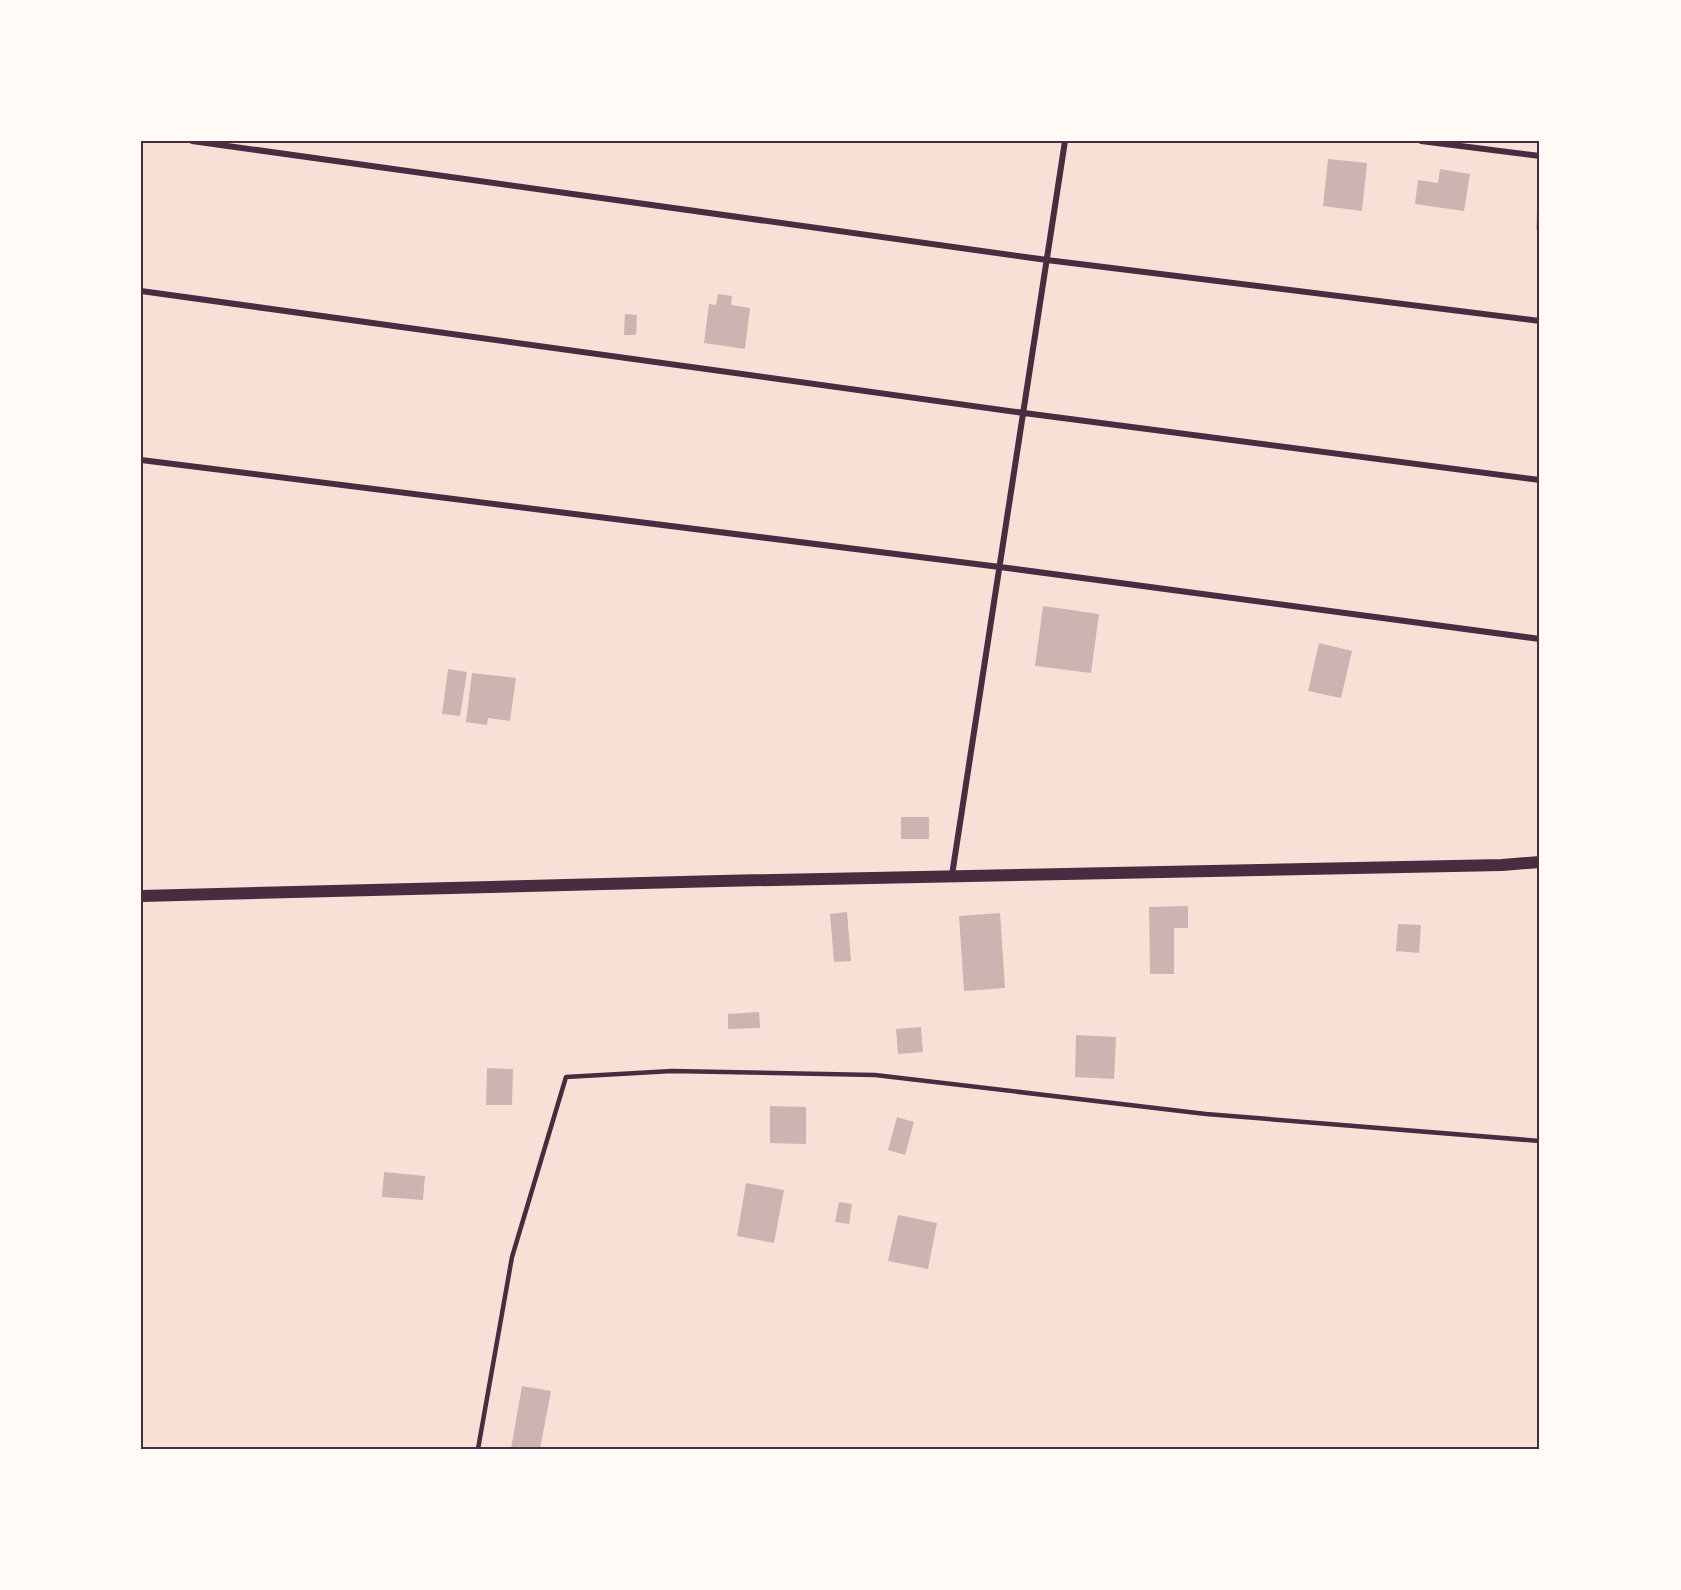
<svg xmlns="http://www.w3.org/2000/svg" width="1681" height="1590" viewBox="0 0 1681 1590" font-family="Raleway,sans-serif">
<style>
.building{fill:#ccb4b1}
.lines{fill:none;stroke-linecap:round;stroke-linejoin:round}
.service{stroke:#4a2c40;stroke-width:4.5}
.minor{stroke:#4a2c40;stroke-width:6}
.secondary{stroke:#4a2c40;stroke-width:12}
.neatline{fill:none;stroke:#4a2c40;stroke-width:2}
</style>
<rect width="100%" height="100%" fill="#f7e1d7"/>
<path class="building" d="M 1328,159 L 1367,163 L 1362,211 L 1323,206 Z
M 1440,169 L 1470,174 L 1464,211 L 1415,204 L 1418,180 L 1438,183 Z
M 1538,187 L 1540,187 L 1540,231 L 1536,230 Z
M 718,294 L 732,296 L 731,305 L 750,308 L 745,349 L 704,343 L 709,304 L 716,305 Z
M 625,314 L 637,315 L 636,335 L 624,335 Z
M 1043,606 L 1099,614 L 1091,673 L 1035,666 Z
M 1319,643 L 1352,651 L 1341,698 L 1308,691 Z
M 448,669 L 467,672 L 460,716 L 442,714 Z
M 472,673 L 516,678 L 510,721 L 488,718 L 487,725 L 466,722 Z
M 901,817 L 929,817 L 929,839 L 901,839 Z
M 1188,906 L 1188,928 L 1174,928 L 1174,974 L 1150,974 L 1149,907 Z
M 847,912 L 851,961 L 834,962 L 830,914 Z
M 1000,913 L 1005,988 L 964,991 L 959,916 Z
M 1398,924 L 1421,925 L 1419,953 L 1396,951 Z
M 759,1012 L 760,1028 L 728,1029 L 728,1014 Z
M 921,1027 L 923,1052 L 898,1054 L 896,1029 Z
M 1076,1035 L 1116,1037 L 1114,1079 L 1075,1077 Z
M 487,1068 L 513,1069 L 512,1105 L 486,1105 Z
M 770,1106 L 806,1107 L 806,1144 L 770,1143 Z
M 897,1117 L 914,1122 L 905,1155 L 888,1150 Z
M 384,1172 L 425,1176 L 423,1200 L 382,1197 Z
M 746,1183 L 784,1190 L 774,1243 L 737,1236 Z
M 839,1202 L 852,1204 L 849,1224 L 835,1222 Z
M 898,1215 L 937,1223 L 928,1269 L 888,1261 Z
M 522,1386 L 551,1391 L 540,1449 L 511,1449 Z"/>
<g class="lines">
<path class="service" d="M 478,1449 L 512,1257 L 566,1077 L 672,1071 L 875,1075 L 1206,1114 L 1540,1141"/>
<path class="minor" d="M 192,141 L 1047,260 L 1540,321
M 1421,141 L 1540,156
M 141,291 L 1024,413 L 1540,480
M 141,460 L 1000,567 L 1540,639
M 952,875 L 1065,141"/>
<path class="secondary" d="M 141,896 L 720,881 L 1502,865 L 1540,862"/>
</g>
<rect width="1681" height="1590" fill="none" stroke="#fffaf5" stroke-width="285"/>
<rect x="142" y="142" width="1396" height="1306" class="neatline"/>
</svg>
